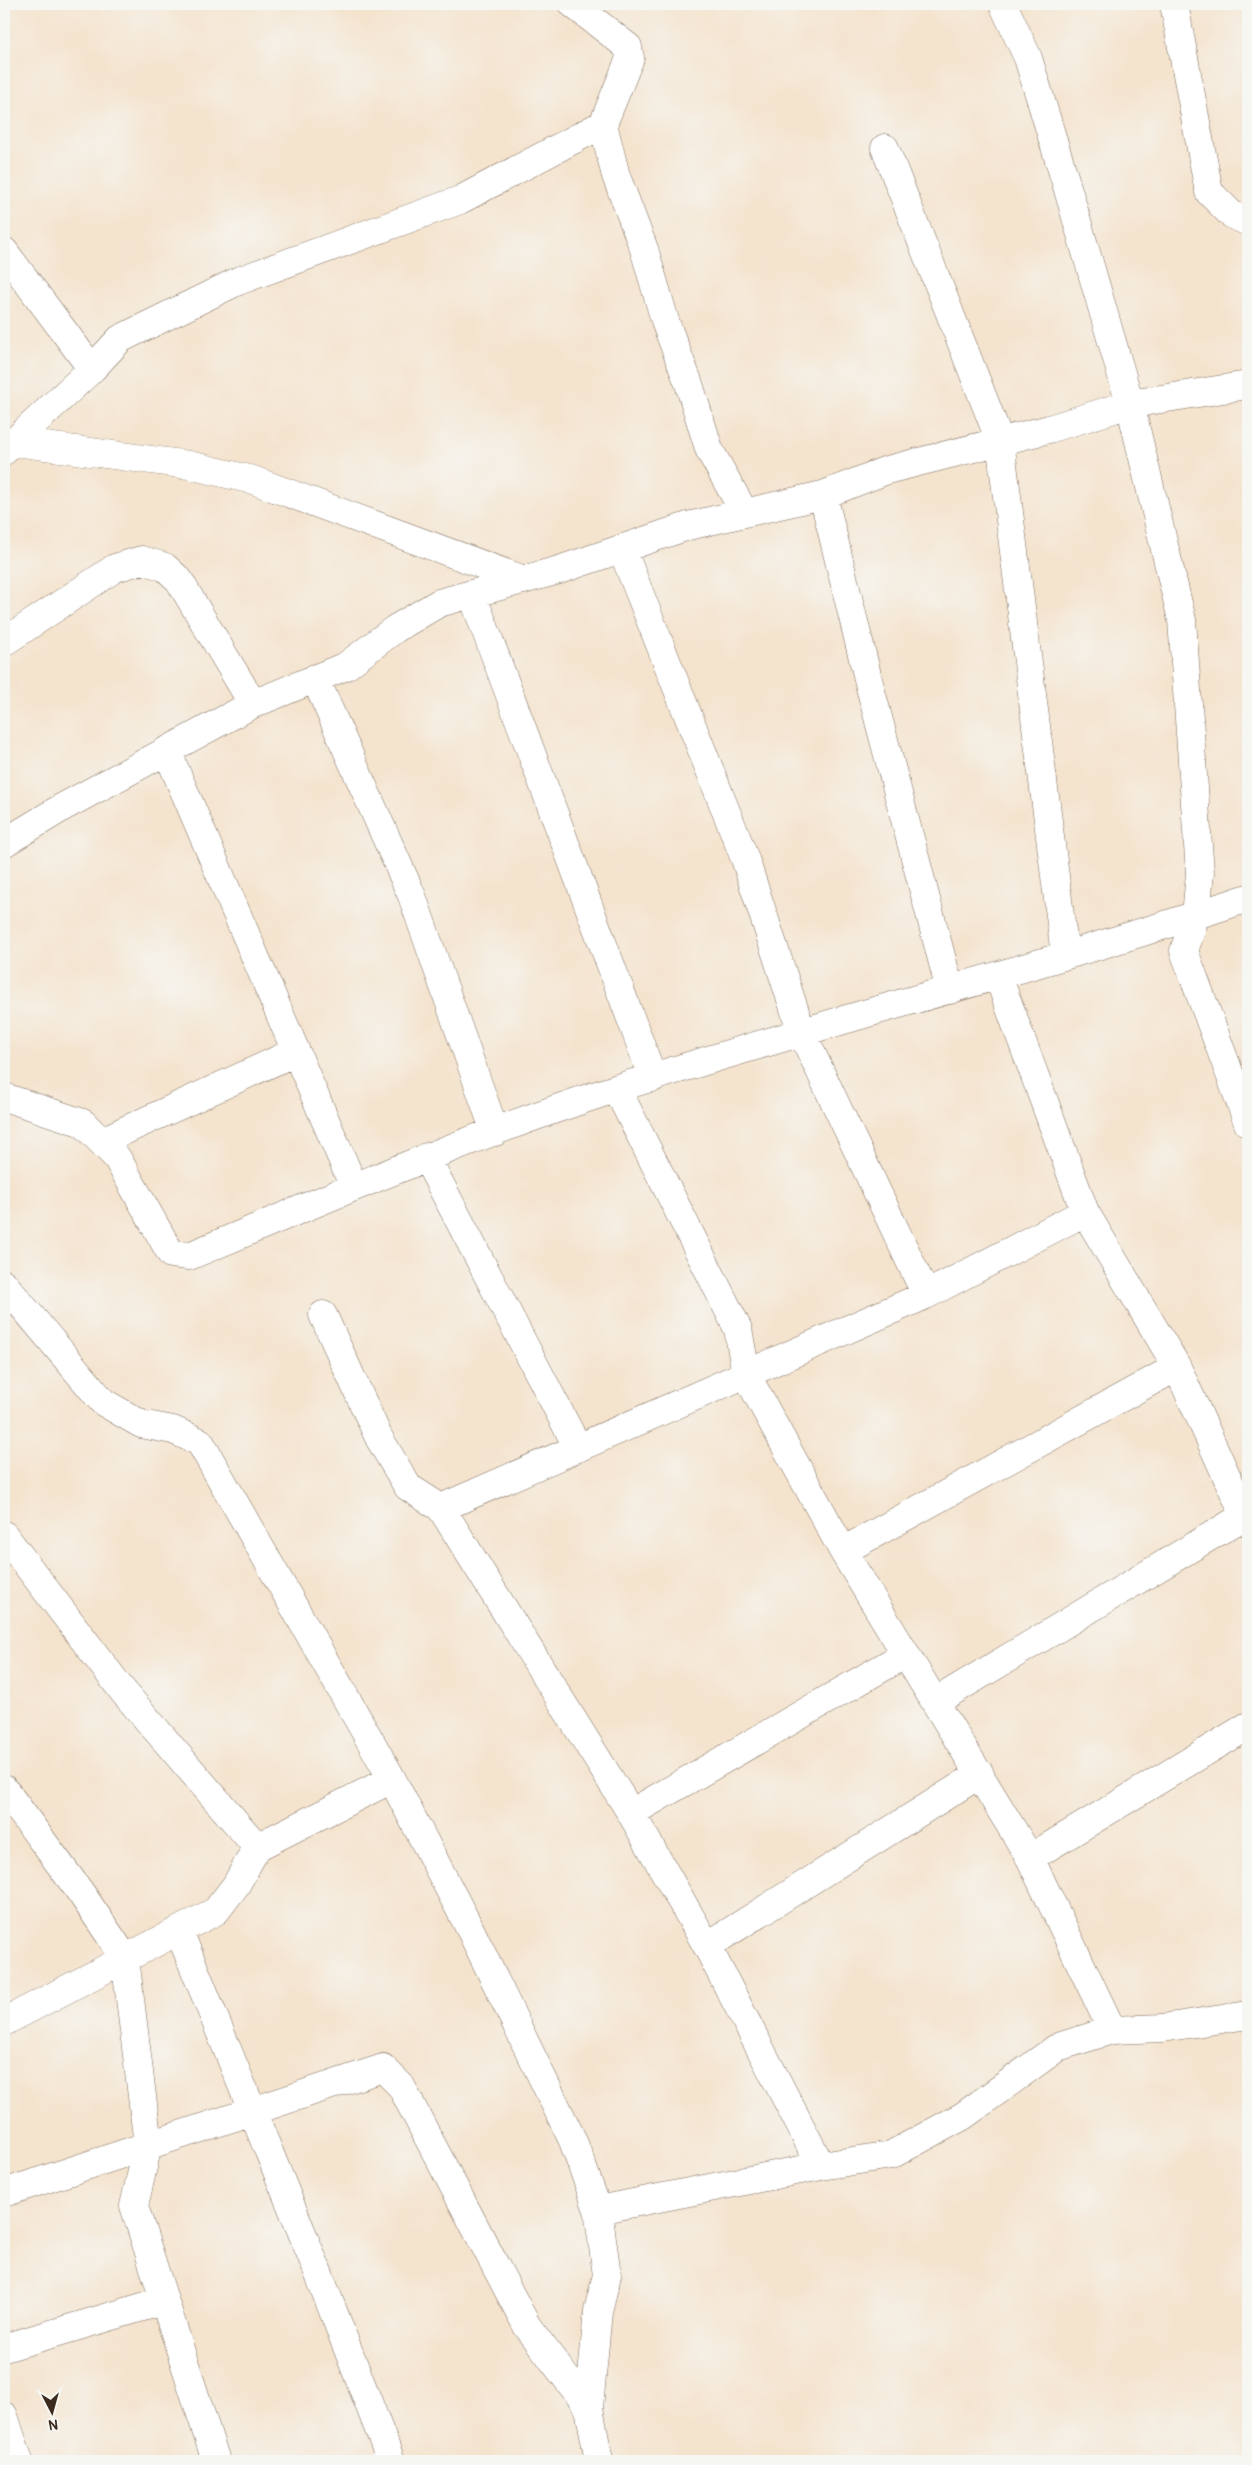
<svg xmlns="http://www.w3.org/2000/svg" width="1252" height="2465" viewBox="0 0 1252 2465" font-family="Pangolin,sans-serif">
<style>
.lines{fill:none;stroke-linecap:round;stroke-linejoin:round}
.street-casing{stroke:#7c6b5b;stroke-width:29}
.street{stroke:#fff;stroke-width:28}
</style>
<rect width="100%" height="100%" fill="#f6f6f2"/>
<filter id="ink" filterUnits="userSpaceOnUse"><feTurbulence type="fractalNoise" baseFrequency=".02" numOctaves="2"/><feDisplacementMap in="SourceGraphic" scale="10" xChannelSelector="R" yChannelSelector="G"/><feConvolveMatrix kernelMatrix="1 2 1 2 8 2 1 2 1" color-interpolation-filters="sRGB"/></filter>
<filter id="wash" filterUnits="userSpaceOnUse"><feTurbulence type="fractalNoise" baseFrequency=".0096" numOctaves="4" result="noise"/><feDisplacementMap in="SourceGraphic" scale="20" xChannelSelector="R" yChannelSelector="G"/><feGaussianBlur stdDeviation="1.12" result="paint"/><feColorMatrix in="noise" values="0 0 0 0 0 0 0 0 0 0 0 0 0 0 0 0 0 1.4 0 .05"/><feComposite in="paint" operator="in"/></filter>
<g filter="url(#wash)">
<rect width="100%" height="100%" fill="#f4e3cd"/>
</g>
<g filter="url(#ink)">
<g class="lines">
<defs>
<path id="street" d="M 573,4 L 628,47 L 630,58 L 603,124 L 616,176 L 644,249 L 666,324 L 689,384 L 709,449 L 744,512
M 1003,4 L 1028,58 L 1066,183 L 1130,404 L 1182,620 L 1200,873 L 1196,915 L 1184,951 L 1248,1123
M 1174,4 L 1209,192 L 1231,214 L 1248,222
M 885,148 L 1000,441 L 1065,955
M 4,251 L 92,369
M 15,442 L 189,465 L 253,480 L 524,580
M 4,451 L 92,369 L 120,339 L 238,281 L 460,200 L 603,124
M 823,495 L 870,687 L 950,990
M 622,549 L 745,859 L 802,1033 L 926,1295
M 472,594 L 653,1078
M 4,642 L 115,568 L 142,560 L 165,567 L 179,580 L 253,704
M 315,678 L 412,896 L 495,1132
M 167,751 L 354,1187
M 4,843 L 63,807 L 253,704 L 346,666 L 395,629 L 439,603 L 559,570 L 688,526 L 823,495 L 887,470 L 1049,429 L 1130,404 L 1248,385
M 998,976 L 1085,1212 L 1177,1367 L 1248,1523
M 617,1089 L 738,1329 L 746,1374 L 843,1551 L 1030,1858 L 1112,2030
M 4,1097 L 83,1123 L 117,1158 L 171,1254 L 189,1256 C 331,1197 472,1135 618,1088 C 827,1021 1040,968 1248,898
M 102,1141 L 295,1052
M 426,1157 L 578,1448
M 4,1284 L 103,1402 L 141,1424 L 173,1430 L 200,1442 L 392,1779 L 470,1929 L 573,2141 L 598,2210 L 607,2275 L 598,2311 L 589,2408 L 599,2461
M 323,1315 L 379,1438 L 408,1487 L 441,1508 L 631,1813 L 707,1946 L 821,2166
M 441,1508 L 926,1295 L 1085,1212
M 4,1535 L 122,1690 L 257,1847
M 843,1551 L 1177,1367
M 935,1702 L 1244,1516
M 4,1789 L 81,1893 L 125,1958 L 148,2145 L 134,2206 L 216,2461
M 631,1813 L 906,1654
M 1030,1858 L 1248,1726
M 179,1931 L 316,2267 L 391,2461
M 707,1946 L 980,1774
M 4,2022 L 216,1911 L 236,1885 L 257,1847 L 392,1779
M 4,2193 L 383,2068 L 401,2086 L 527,2326 L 589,2408
M 598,2210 L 821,2166 L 891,2155 L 963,2116 L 1058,2047 L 1112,2030 L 1163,2028 L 1248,2015
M 4,2348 L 163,2301
M 4,2416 L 19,2461"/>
</defs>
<use href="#street" class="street-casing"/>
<use href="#street" class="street"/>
</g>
</g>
<rect width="1252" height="2465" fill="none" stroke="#f6f6f2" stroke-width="20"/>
<g transform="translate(52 2412) rotate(174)" stroke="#f6f6f2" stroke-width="4" paint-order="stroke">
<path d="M0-4L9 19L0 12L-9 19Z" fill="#3b2a1e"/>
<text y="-8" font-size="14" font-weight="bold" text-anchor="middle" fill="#3b2a1e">N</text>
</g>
</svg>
